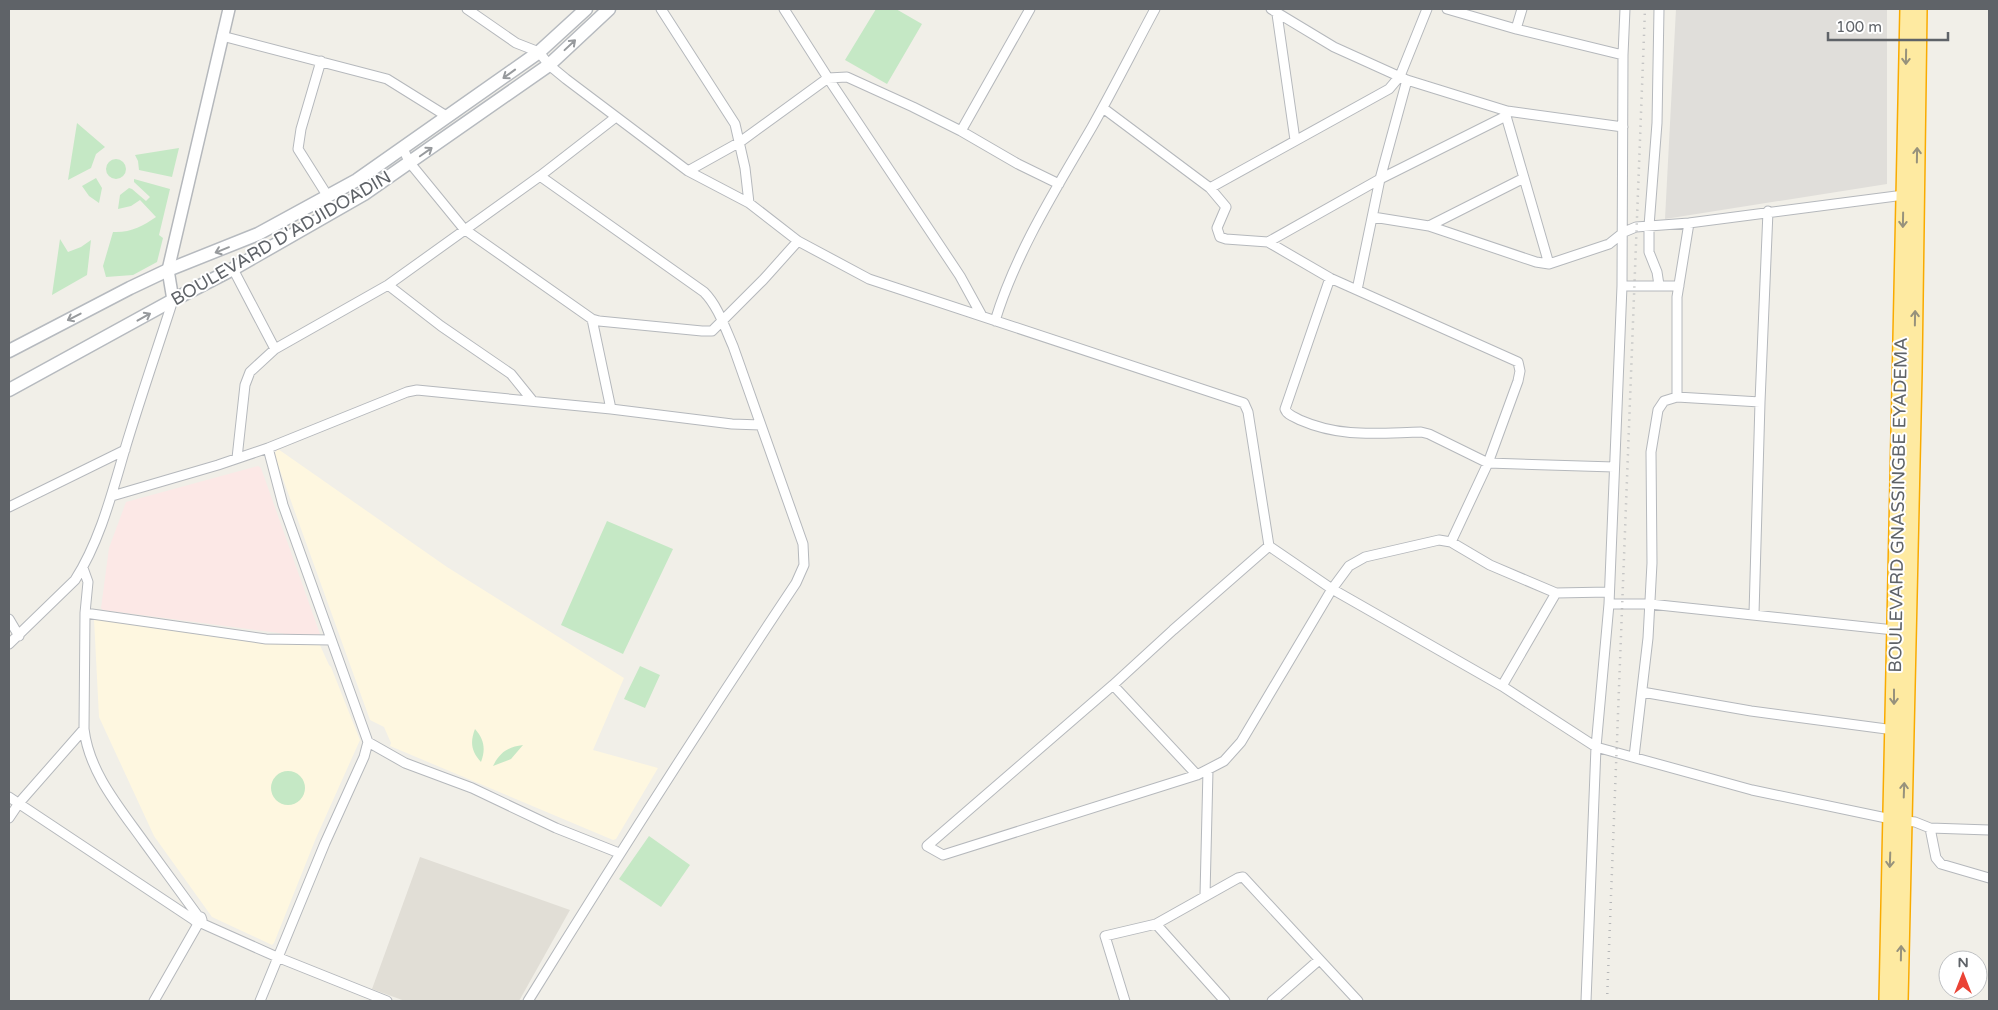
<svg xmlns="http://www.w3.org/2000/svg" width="1998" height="1010" viewBox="0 0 1998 1010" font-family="'Varela Round',sans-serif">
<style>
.commercial{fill:#fef7e0}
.industrial{fill:#e0deda}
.education{fill:#e1ded6}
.medical{fill:#fce8e6}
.green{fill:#c5e8c5}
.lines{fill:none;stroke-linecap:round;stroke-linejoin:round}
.minor-casing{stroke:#b5b8bc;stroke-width:11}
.tertiary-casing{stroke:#b5b8bc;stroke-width:14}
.secondary-casing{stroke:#b6babf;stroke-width:15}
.trunk-casing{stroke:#f9ab00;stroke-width:18}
.minor{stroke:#fff;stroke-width:9}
.tertiary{stroke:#fff;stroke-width:11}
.secondary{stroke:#fff;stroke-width:12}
.trunk{stroke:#feeaa1;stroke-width:15}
.rail{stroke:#b6b7b8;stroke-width:2.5;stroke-dasharray:1 6;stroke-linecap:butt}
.oneway{stroke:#979a9d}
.oneway2{stroke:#97927c}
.labels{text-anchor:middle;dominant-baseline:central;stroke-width:4;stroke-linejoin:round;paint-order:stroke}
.street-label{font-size:18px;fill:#5f6368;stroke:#fff}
</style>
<rect width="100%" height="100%" fill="#f1efe8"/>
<path class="commercial" d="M 278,449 L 447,567 L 624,678 L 593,750 L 658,768 L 616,839 L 613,840 L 390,746 L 391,743 L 384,727 L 370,720 L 274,454 Z
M 94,619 L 265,644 L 319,643 L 329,665 L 331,667 L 360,740 L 316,838 L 274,943 L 272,945 L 212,917 L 154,836 L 99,717 Z"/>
<path class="industrial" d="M 1676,9 L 1887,9 L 1887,184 L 1665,219 Z"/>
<path class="education" d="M 420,857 L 570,910 L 519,1001 L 405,1001 L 372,989 Z"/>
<path class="medical" d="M 258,466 L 261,468 L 320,634 L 317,638 L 103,610 L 101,608 L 109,548 L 126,502 Z"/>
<path class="green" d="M 876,9 L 896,9 L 922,24 L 887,84 L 845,60 Z
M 77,123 L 105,147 L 96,154 L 91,168 L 68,180 Z
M 179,148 L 172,177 L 139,170 L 138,161 L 135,155 Z
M106 169a10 10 0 1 1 20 0a10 10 0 1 1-20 0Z
M 96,178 L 102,188 L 99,203 L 89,196 L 82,186 Z
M 134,179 L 170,189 L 159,235 L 163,238 L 157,262 L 133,275 L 106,277 L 103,266 L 113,232 C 130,233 143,226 156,217 L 140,200 L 131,206 L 118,209 L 120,195 L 129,188 L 132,189 L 146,201 L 150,197 L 134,182 Z
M 60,239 L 68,252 L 81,247 L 91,240 L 87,275 L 52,295 Z
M 607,521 L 673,549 L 623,654 L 561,625 Z
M 640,666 L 660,675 L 645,708 L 624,699 Z
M 475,729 C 484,739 486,749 481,762 C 471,751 470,742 475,729 Z
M 523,745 L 511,759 L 493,766 C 500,752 508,747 523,745 Z
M271 788a17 17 0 1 1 34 0a17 17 0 1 1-34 0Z
M 649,836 L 690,865 L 661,907 L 619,879 Z"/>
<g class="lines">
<defs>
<path id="minor" d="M 467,9 L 516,43 L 539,52 L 549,65 L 566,79 L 688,171 L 749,203 L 798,241 L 869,279 L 1244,403 L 1248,412 L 1269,546 L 1332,589 L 1502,686 L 1596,747 L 1752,790 L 1891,819 L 1915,822 L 1930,828 L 1989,830
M 661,9 L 735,124 L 745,168 L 749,203
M 784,9 L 828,78 L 960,276 L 982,316
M 1271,9 L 1334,47 L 1407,80 L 1507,111 L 1623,127
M 1447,9 L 1516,29 L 1623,55
M 1277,14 L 1295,140
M 1516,29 L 1522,9
M 222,36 L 387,79 L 448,117
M 321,61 L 301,129 L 298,149 L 327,195
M 1103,108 L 1210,188 L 1226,207 L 1217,228 L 1220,237 L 1226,239 L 1268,242 L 1330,278 L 1518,362 L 1520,371 L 1518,381 L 1488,463 L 1451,542
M 1506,116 L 1549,264
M 961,131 L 1030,9
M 403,149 L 410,163 L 464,229 L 592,319 L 599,321 L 702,331 L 712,331 L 763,280 L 798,241
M 688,171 L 740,142 L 828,78 L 847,77 L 913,107 L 961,131 L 1018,164 L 1059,184
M 1210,188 L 1389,89 L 1400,76 L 1427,9
M 1373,217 L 1429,226 L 1536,262 L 1549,264 L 1609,244 L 1624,232 L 1636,227 L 1689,223 L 1904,195
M 1429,226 L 1524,178
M 1268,242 L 1380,179 L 1506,116 L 1507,111
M 233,269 L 275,349
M 1330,278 L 1285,409 C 1287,415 1295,417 1300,420 C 1341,438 1377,433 1421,432 L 1429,434 L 1488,463 L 1614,467
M 388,285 L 441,326 L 511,374 L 532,400
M 1659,285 L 1657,272 L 1649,252 L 1649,226 L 1657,123 L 1659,9
M 1622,286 L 1679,286
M 1357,290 L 1380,179 L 1407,80
M 592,319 L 611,409
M 995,321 C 1016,252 1056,189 1092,127 C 1114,88 1134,48 1155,9
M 1677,397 L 1677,297 L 1689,223
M 237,458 L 245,385 L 250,372 L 275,349 L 388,285 L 540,176 L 616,117
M 112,496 L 218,465 L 268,448 L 407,392 L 417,390 L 611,409 L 732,424 L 761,425
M 9,507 L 125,450
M 1269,546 L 1173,630 L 1113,685 L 927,846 L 943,855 L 1197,775 L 1224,761 L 1241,742 L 1332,589 L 1349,566 L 1365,557 L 1439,540 L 1451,542 L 1490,565 L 1556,593 L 1609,592
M 83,568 L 88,582 L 85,613 L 84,729 C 89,772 119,807 144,842 C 162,867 180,891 198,916 L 201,917 L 202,920 L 198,924 L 194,920 L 198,916
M 1609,604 L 1650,604 L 1894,630
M 85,613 L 266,639 L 331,640
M 1754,614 L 1760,402 L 1768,211
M 9,619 L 19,636
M 9,644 L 75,580 C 100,541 112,493 125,449 C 140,399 157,350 173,300
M 1113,685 L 1197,775
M 1502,686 L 1556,593
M 1642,692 L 1751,711 L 1894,730
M 368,742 L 405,763 L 472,788 L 556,828 L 619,853
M 1634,757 L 1648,638 L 1652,563 L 1651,452 L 1658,410 L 1664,401 L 1677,397 L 1760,402
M 9,797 L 194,920
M 9,818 L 19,803 L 84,729
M 1930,828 L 1936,858 L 1941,864 L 1989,878
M 1205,895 L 1208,770
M 201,923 L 277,957 L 387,1001
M 1156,924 L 1225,1001
M 154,1001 L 198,924
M 260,1001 L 325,843 L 364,757 L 368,742 L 283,505 L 268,448
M 528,1001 C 615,860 704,721 796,583 L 804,565 L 803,544 L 733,346 C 725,328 718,306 704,292 L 540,176
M 1125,1001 L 1105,936 L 1156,924 L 1238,878 L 1243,877 L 1358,1001
M 1272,1001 L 1319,960
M 1586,1001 L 1596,747 L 1609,604 L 1622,286 L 1623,55 L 1625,9"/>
<path id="tertiary" d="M 173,300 L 168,270 L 229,9"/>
<path id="secondary" d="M 9,351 L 130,288 L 168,270 L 258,234 L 357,180 L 539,52 L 586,9
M 9,390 L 173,300 L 233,269 L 364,194 L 549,65 L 609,9"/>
<path id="trunk" d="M 1887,1001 L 1908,9
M 1900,1001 L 1914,372 L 1919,9"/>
</defs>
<use href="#minor" class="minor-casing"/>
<use href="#tertiary" class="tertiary-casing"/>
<use href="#secondary" class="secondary-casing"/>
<use href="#trunk" class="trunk-casing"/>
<use href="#minor" class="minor"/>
<use href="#tertiary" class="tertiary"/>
<use href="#secondary" class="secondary"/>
<use href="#trunk" class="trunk"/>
<path class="rail" d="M 1607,1001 L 1645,9"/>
</g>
<defs><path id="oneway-shaft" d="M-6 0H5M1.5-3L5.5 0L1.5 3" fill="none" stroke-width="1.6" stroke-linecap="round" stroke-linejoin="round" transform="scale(1.25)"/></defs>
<g class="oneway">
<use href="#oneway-shaft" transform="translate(570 45) rotate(-43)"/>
<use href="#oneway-shaft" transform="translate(509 74) rotate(144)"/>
<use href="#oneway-shaft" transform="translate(426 152) rotate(-35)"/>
<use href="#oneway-shaft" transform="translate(222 250) rotate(158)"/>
<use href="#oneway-shaft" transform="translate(74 317) rotate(153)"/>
<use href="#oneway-shaft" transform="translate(144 317) rotate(-29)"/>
</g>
<g class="oneway2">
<use href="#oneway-shaft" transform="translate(1906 57) rotate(91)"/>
<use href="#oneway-shaft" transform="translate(1917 155) rotate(-89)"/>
<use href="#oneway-shaft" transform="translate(1903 220) rotate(91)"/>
<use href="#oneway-shaft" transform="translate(1915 318) rotate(-89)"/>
<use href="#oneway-shaft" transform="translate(1894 697) rotate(90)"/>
<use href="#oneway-shaft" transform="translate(1904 790) rotate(-88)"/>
<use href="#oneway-shaft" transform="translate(1890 860) rotate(92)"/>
<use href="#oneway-shaft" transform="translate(1901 953) rotate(-89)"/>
</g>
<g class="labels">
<g class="street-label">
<text transform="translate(281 238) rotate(-30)">BOULEVARD D'ADJIDOADIN</text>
<text transform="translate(1898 505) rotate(-89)">BOULEVARD GNASSINGBE EYADEMA</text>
</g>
</g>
<rect width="1998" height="1010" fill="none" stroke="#5f6368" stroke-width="20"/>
<g transform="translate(1963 975)"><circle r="24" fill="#ffffff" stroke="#bfc1c3"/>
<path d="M0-4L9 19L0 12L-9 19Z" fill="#ea4335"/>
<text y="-8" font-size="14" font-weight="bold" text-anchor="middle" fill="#5f6368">N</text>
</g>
<path d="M1828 32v8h120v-8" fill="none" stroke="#5f6368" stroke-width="2.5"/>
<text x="1836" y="32" font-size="15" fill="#5f6368" stroke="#ffffff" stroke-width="4" paint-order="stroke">100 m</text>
</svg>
